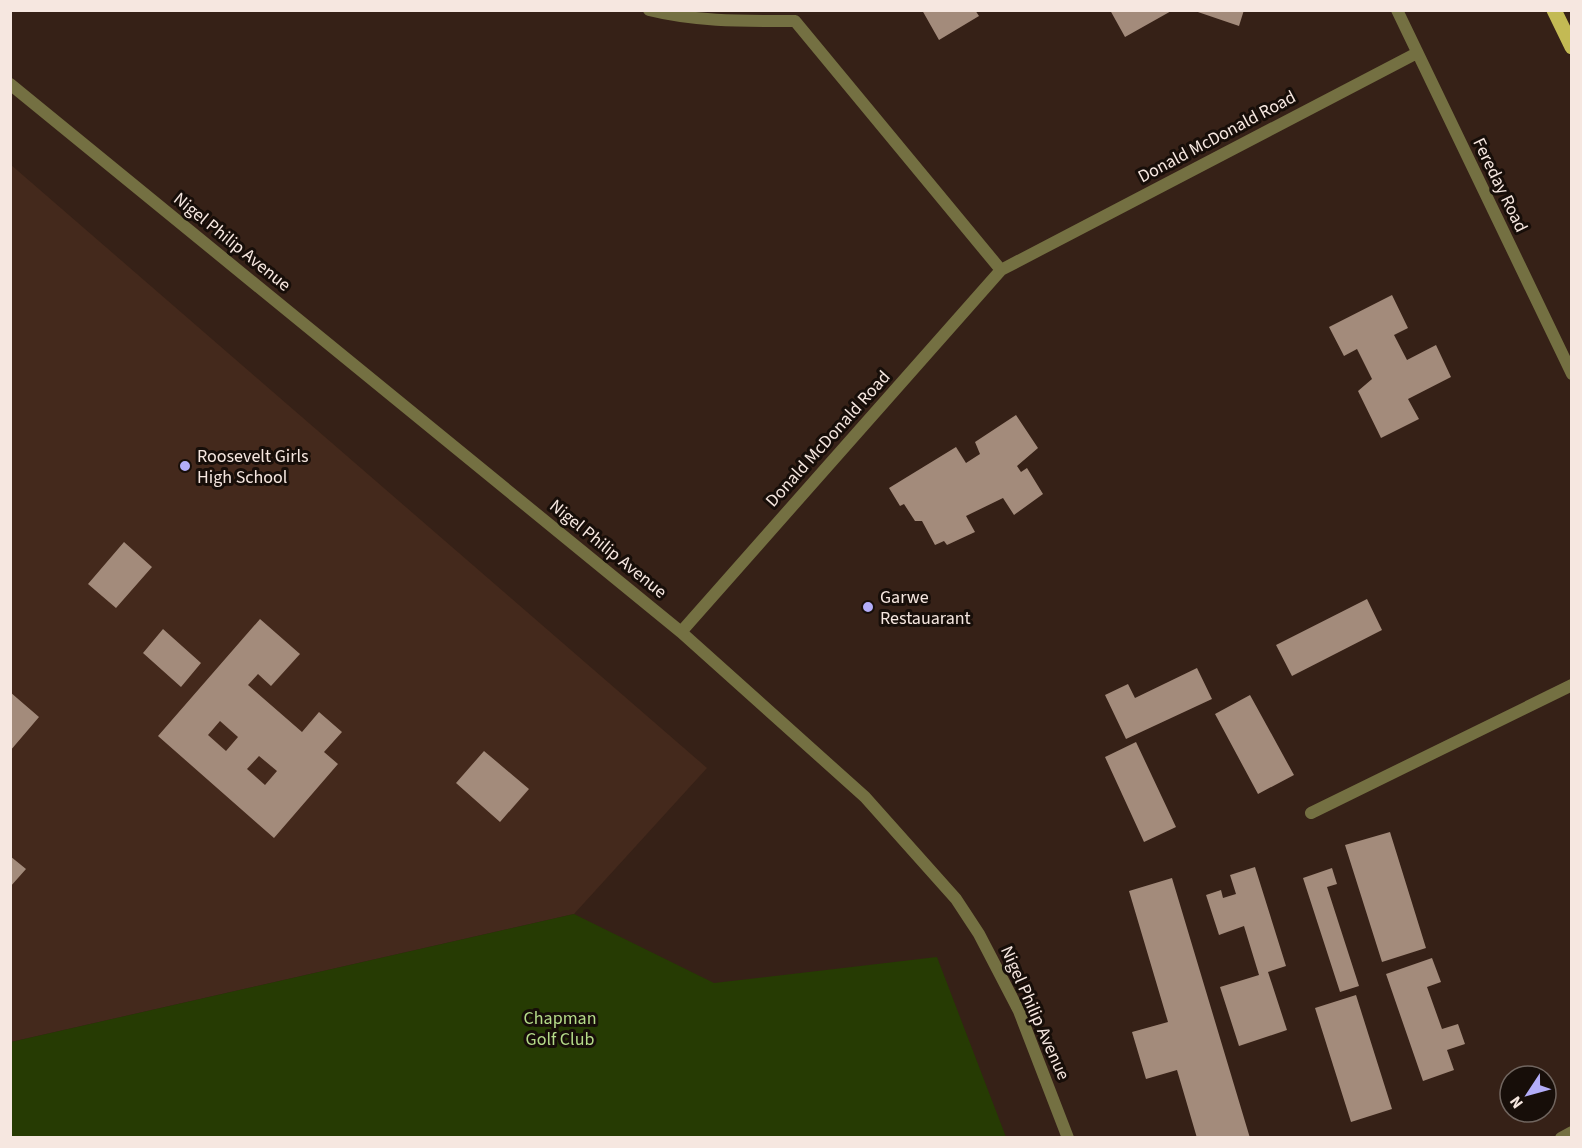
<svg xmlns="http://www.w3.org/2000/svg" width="1582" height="1148" viewBox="0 0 1582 1148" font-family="'Source Sans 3',sans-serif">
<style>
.built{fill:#44291c}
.green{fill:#263b03}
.building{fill:#a38b7b;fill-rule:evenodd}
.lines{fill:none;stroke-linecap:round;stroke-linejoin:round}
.street{stroke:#747042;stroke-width:12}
.primary{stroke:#c3ba54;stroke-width:15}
.poi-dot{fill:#b3adf9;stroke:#170e09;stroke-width:2}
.labels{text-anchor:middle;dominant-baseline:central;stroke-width:6;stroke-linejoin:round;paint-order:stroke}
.street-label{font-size:18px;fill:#f6e7e0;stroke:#170e09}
.poi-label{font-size:18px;fill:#f6e7e0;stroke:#170e09;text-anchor:start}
.park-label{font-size:18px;fill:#b5db89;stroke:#170e09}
</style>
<rect width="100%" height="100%" fill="#362117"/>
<path class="built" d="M 10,164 L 707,768 L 574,914 L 11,1042 Z"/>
<path class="green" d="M 574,914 L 714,983 L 937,957 L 1006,1137 L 11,1137 L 11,1042 Z"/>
<path class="building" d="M 922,10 L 975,10 L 979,16 L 939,40 Z
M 1110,10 L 1173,10 L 1125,37 Z
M 1192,10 L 1244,10 L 1239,26 Z
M 1392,295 L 1408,328 L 1394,335 L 1407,360 L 1436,345 L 1451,377 L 1408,399 L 1419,419 L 1381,438 L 1358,391 L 1372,379 L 1357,349 L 1344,356 L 1329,327 Z
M 1016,415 L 1038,448 L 1017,466 L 1021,472 L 1027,468 L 1043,494 L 1014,515 L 1003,498 L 966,516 L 975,532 L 947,545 L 944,541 L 935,545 L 922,521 L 915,521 L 904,504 L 900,506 L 889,488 L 956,447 L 966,463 L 980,454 L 975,442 Z
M 124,542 L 152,567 L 116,608 L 88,584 Z
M 1367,599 L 1382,630 L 1292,676 L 1276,645 Z
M 260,619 L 300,654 L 271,686 L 258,674 L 248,685 L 302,732 L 319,712 L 342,732 L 324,752 L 338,764 L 274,838 L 158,736 ZM 220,721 L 238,737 L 226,751 L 208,735 ZM 259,756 L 277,771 L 265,785 L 247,769 Z
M 163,629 L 201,663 L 181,687 L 143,653 Z
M 1197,668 L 1212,699 L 1126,739 L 1105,695 L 1128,684 L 1135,698 Z
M 10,692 L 39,717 L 10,751 Z
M 1250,695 L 1294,775 L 1258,794 L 1215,714 Z
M 1136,742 L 1176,827 L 1144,842 L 1105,757 Z
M 484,751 L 529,789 L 500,822 L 456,783 Z
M 1390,832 L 1426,948 L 1382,962 L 1345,845 Z
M 10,856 L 26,869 L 10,887 Z
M 1255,867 L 1286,966 L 1268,972 L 1287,1030 L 1239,1046 L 1220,987 L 1259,975 L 1244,926 L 1219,935 L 1206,895 L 1221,890 L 1223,898 L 1236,894 L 1230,875 Z
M 1332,868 L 1337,884 L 1327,887 L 1359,986 L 1340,992 L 1303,878 Z
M 1172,878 L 1250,1138 L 1197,1138 L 1177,1070 L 1146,1079 L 1132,1032 L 1168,1022 L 1129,891 Z
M 1432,958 L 1441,982 L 1427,987 L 1442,1029 L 1458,1024 L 1465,1044 L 1447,1050 L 1454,1070 L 1423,1081 L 1386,974 Z
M 1356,995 L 1392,1109 L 1351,1122 L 1315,1008 Z"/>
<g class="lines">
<path class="street" d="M 649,10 C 697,22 746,21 795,21
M 1397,10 L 1572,374
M 795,21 L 1001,270
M 10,84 L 681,632 L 865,797 L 956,899 L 979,934 L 1019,1011 L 1068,1138
M 681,632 L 1001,270 L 1417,53
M 1311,813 L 1572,685
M 1561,1138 L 1572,1132"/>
<path class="primary" d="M 1554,10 L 1572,47"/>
</g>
<g class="poi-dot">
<circle cx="185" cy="466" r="6"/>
<circle cx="868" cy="607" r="6"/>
</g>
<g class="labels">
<g class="street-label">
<text transform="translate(1217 137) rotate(-28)">Donald McDonald Road</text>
<text transform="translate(1500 185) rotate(64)">Fereday Road</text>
<text transform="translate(232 242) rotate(39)">Nigel Philip Avenue</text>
<text transform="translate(828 439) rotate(-48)">Donald McDonald Road</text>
<text transform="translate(608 549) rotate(39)">Nigel Philip Avenue</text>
<text transform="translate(1035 1013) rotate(66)">Nigel Philip Avenue</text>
</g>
<g class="poi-label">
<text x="197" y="456">Roosevelt Girls<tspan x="197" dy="21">High School</tspan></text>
<text x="880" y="597">Garwe<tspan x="880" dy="21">Restauarant</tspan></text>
</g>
<g class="park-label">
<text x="560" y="1018">Chapman<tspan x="560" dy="21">Golf Club</tspan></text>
</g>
</g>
<rect width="1582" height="1148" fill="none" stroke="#f6e7e0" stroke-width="24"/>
<g transform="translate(1528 1094) rotate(234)"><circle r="28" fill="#170e09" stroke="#70655f" stroke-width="1.5"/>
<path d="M0-4.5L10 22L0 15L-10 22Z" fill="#b3adf9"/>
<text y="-9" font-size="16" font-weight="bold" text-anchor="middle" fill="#f6e7e0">N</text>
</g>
</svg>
